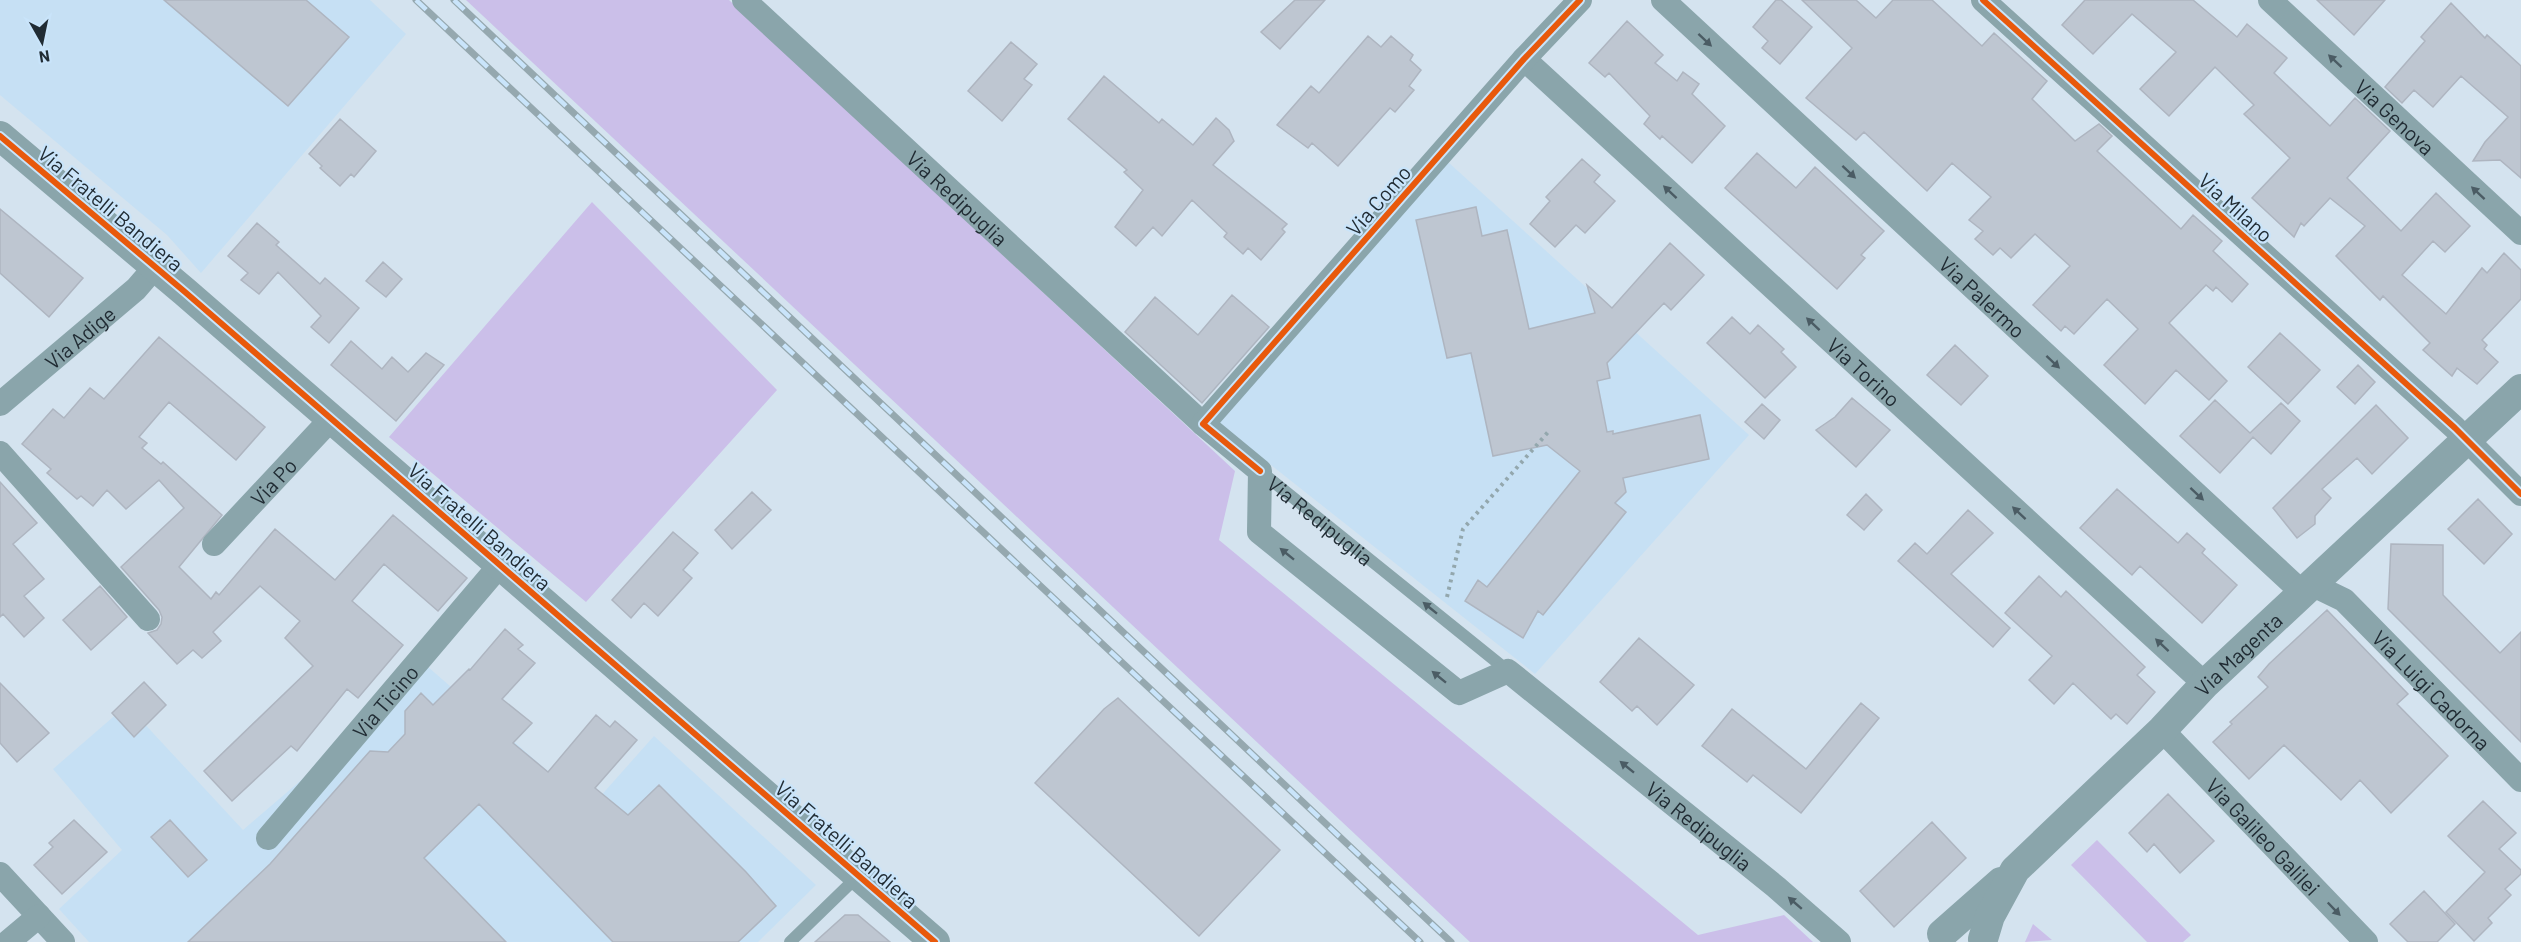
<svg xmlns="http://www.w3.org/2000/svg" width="2521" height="942" viewBox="0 0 2521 942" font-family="Barlow,sans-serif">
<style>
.built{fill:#c6e0f4}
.green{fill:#cbbfe9}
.building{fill:#bec6d1;stroke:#aeb5c0;stroke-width:1.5}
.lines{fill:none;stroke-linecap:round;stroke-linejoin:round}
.path{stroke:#93a7ad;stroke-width:4;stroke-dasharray:3 4.5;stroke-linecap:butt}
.service{stroke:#8aa5ab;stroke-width:12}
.minor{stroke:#8aa5ab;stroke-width:24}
.tertiary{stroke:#8aa5ab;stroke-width:30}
.rail-casing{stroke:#95a8af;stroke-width:7}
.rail{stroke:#c9e4fa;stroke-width:4.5;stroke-dasharray:14;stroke-linecap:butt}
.cycleway-casing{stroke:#c9e4fa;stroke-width:10}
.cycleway{stroke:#e8590c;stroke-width:6}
.oneway{fill:#4b5c64}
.labels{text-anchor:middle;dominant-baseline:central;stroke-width:4.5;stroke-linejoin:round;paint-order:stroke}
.street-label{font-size:21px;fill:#212c34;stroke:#c9e4fa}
</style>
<rect width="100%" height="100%" fill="#d4e3ef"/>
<path class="built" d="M 0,0 L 370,0 L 406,34 L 201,273 L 167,235 L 0,95 Z
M 1448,162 L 1749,435 L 1535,674 L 1218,423 Z
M 412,653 L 590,808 L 654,736 L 816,885 L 758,942 L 89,942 L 59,909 L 122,850 L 53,769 L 127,705 L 243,830 L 306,776 Z"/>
<path class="green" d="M 466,0 L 729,0 L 1235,471 L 1219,540 L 1698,935 L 1784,915 L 1813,942 L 1470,942 Z
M 592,202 L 777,390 L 586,602 L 389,437 Z
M 2097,840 L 2191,935 L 2183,942 L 2147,942 L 2071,865 Z
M 2033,924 L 2052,940 L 2025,942 Z"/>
<path class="building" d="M 164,0 L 306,0 L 349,37 L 288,106 Z
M 1295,0 L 1325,0 L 1280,49 L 1261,32 Z
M 1776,0 L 1781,0 L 1812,27 L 1780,64 L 1762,48 L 1768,41 L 1753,27 Z
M 1802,0 L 1856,0 L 1876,18 L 1893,0 L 1932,0 L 1982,46 L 1994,33 L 2047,81 L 2032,99 L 2075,141 L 2099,124 L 2112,136 L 2097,151 L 2181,229 L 2193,215 L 2222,241 L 2213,251 L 2248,284 L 2232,302 L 2216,287 L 2213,291 L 2206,285 L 2169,323 L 2227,381 L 2209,400 L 2176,370 L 2145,404 L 2104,365 L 2138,329 L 2107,299 L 2074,334 L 2065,326 L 2061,331 L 2033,305 L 2070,266 L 2035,234 L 2011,258 L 2000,248 L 1993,255 L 1975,239 L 1983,231 L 1969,220 L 1991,197 L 1952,163 L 1927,191 L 1864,132 L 1856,140 L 1806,98 L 1852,48 Z
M 2085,0 L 2193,0 L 2237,37 L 2247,24 L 2287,58 L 2274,73 L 2330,126 L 2355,98 L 2390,131 L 2347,178 L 2401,231 L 2436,193 L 2470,226 L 2445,252 L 2433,241 L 2402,275 L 2446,314 L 2482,268 L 2487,273 L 2504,253 L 2521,270 L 2521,299 L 2482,340 L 2487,345 L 2484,349 L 2498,362 L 2477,384 L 2457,368 L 2452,376 L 2423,350 L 2430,343 L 2383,296 L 2380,300 L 2336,256 L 2365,226 L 2330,198 L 2304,226 L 2301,223 L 2294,237 L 2252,198 L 2290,158 L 2244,114 L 2254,105 L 2215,67 L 2169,116 L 2140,89 L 2176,52 L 2132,14 L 2093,54 L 2062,25 Z
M 2317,0 L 2385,0 L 2354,35 Z
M 2451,3 L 2485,38 L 2487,35 L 2521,66 L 2521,178 L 2500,160 L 2473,161 L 2485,142 L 2508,117 L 2461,76 L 2433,107 L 2414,90 L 2402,103 L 2385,87 L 2425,41 L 2421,37 Z
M 1627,21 L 1663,55 L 1655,63 L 1677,81 L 1683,72 L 1699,84 L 1692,94 L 1725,126 L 1692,163 L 1662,136 L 1660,139 L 1644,124 L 1650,116 L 1609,73 L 1605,77 L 1589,63 Z
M 1368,36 L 1381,47 L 1391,36 L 1413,55 L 1410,60 L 1421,70 L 1409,86 L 1414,90 L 1395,112 L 1390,108 L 1338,166 L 1312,143 L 1308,148 L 1277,125 L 1311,86 L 1319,93 Z
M 1011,42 L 1037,64 L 1024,79 L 1032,85 L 1002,121 L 968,91 Z
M 1104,76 L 1159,123 L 1162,119 L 1193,145 L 1216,118 L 1229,130 L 1234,141 L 1213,165 L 1287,224 L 1282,229 L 1285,232 L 1261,260 L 1248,248 L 1243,254 L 1224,237 L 1227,233 L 1192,200 L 1162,236 L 1153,227 L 1136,246 L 1115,227 L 1143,190 L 1124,172 L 1127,170 L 1068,119 Z
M 340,119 L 376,151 L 354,177 L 351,174 L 340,186 L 320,168 L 322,166 L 309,154 Z
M 1757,153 L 1796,188 L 1815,167 L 1884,231 L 1861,255 L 1865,258 L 1837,289 L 1725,188 Z
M 1582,159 L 1600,175 L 1594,182 L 1615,201 L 1585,233 L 1576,225 L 1555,247 L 1530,224 L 1550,201 L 1546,197 Z
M 1476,207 L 1482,236 L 1507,230 L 1529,329 L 1595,313 L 1587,285 L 1612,308 L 1670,243 L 1704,275 L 1671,310 L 1664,303 L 1607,363 L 1610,378 L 1597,381 L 1607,432 L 1613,431 L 1613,434 L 1700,415 L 1709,459 L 1623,478 L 1626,492 L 1615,503 L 1626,512 L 1543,615 L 1538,611 L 1523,638 L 1465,601 L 1478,580 L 1487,587 L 1580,471 L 1547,445 L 1493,456 L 1471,353 L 1447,358 L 1416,220 Z
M 0,209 L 83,278 L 49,317 L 0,273 Z
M 257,223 L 279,242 L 276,245 L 320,284 L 325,278 L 359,308 L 329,343 L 311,327 L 321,316 L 278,272 L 259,294 L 241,280 L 248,273 L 228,256 Z
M 383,262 L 402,279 L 386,297 L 366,281 Z
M 1232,295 L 1269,327 L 1202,403 L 1125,332 L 1155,297 L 1198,335 Z
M 1732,317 L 1750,334 L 1758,325 L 1784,349 L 1781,352 L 1796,367 L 1765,398 L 1707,343 Z
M 2280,333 L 2320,370 L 2288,404 L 2248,367 Z
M 159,337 L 265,427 L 236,460 L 169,402 L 139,437 L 147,443 L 142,448 L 161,464 L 163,462 L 222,515 L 179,567 L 211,599 L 216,592 L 219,595 L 275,529 L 335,580 L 393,515 L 467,578 L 438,611 L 384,564 L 352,601 L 403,645 L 358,698 L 347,689 L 297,751 L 291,746 L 232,801 L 204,771 L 313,666 L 285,638 L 300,621 L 260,586 L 213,632 L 221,641 L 202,658 L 193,650 L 177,664 L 148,633 L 157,630 L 161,624 L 162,617 L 159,610 L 121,567 L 184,508 L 159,480 L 126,509 L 107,490 L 93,506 L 81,496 L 77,499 L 47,473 L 51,469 L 22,444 L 53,409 L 64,418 L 90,388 L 104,399 Z
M 351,341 L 382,369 L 392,357 L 408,372 L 426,353 L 444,365 L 396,421 L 331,365 Z
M 1955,345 L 1988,376 L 1961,405 L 1927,375 Z
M 2358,365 L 2375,382 L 2355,404 L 2337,387 Z
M 1852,398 L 1890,430 L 1856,467 L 1816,430 L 1835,417 Z
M 2215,400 L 2250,433 L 2281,403 L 2300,421 L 2271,454 L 2253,437 L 2220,473 L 2180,436 Z
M 1762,404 L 1780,420 L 1764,439 L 1745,422 Z
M 2376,405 L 2408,438 L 2372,474 L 2357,458 L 2322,489 L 2331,498 L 2315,516 L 2315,524 L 2297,538 L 2273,508 Z
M 0,482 L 37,523 L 13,544 L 44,579 L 24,596 L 44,618 L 24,637 L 3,614 L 0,617 Z
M 2117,489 L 2178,543 L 2187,533 L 2205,549 L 2202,553 L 2237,585 L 2202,623 L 2140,566 L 2132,575 L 2080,528 Z
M 752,492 L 771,510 L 732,549 L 715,530 Z
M 1866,494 L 1882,510 L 1864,530 L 1847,515 Z
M 2478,499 L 2512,534 L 2484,564 L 2448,529 Z
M 1968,510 L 1993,533 L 1951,574 L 2010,628 L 1993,647 L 1898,561 L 1915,543 L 1927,554 Z
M 673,532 L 698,553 L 683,570 L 692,578 L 658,616 L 644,603 L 631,618 L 612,600 Z
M 2391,544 L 2443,545 L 2443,595 L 2500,653 L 2521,632 L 2521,742 L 2388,609 Z
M 2039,576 L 2061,597 L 2066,591 L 2145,667 L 2137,675 L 2155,692 L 2127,724 L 2116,714 L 2111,719 L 2073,683 L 2054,704 L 2029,680 L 2052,656 L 2005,613 Z
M 100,586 L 127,617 L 91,650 L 63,620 Z
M 2327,610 L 2408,694 L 2397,704 L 2448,756 L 2391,813 L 2360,780 L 2341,800 L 2284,745 L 2249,779 L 2213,742 L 2232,724 L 2230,722 L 2268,687 L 2258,677 L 2269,664 Z
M 505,629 L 523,645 L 518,649 L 535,663 L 502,699 L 532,723 L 513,743 L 548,772 L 596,715 L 610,727 L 615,721 L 637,740 L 595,788 L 628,815 L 659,785 L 746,872 L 776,906 L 738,942 L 613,942 L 479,804 L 424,858 L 506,942 L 188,942 L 270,864 L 370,751 L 388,752 L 405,734 L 405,711 L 421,693 L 433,705 L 469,669 L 470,670 Z
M 1639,638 L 1694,685 L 1657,725 L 1637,706 L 1632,711 L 1600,682 Z
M 144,682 L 166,705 L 134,737 L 112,713 Z
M 0,683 L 49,733 L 17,762 L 0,743 Z
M 1118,698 L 1280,850 L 1199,936 L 1035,783 L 1104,709 Z
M 1861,703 L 1879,718 L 1801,813 L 1753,775 L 1747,782 L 1702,746 L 1732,709 L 1806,769 Z
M 2168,794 L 2214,841 L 2180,873 L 2154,844 L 2147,852 L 2129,833 Z
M 2483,801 L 2516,833 L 2499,849 L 2521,870 L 2521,874 L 2505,889 L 2511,895 L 2488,918 L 2492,923 L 2474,941 L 2446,912 L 2485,872 L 2448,836 Z
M 74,820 L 107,852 L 62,894 L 34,865 L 53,847 L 49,843 Z
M 170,820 L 207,860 L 188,877 L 151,837 Z
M 1932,822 L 1966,858 L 1894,927 L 1860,891 Z
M 2424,891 L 2455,924 L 2437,942 L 2408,942 L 2390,924 Z
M 845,915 L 858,915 L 890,942 L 815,942 Z"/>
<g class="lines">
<path class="path" d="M 1447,597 L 1463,529 L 1549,431"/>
<g class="service">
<path id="s1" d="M 1260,471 L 1508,671"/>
<path d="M 790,942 L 858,876"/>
</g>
<g class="minor">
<path id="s2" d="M 744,0 L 1203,424 L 1260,471 L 1259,532 L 1459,693 L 1508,671 L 1776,887 L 1839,942"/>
<path id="s3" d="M 1663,0 L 2304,594"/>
<path d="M 1983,0 L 2455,428 L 2521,494"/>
<path id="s4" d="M 2270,0 L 2521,233"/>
<path id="s5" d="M 1524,59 L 2205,684"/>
<path id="s6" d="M 0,404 L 136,289 L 155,267"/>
<path d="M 1203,424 L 1524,59 L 1580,0"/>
<path d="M 0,453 L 148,619"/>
<path id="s7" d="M 214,544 L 331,419"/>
<path id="s8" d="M 2313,585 L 2344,600 L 2521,780"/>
<path id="s9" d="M 2162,730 L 2366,942"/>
<path id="s10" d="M 268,838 L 500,565"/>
<path d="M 0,874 L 63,942"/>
<path d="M 8,942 L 39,916"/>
</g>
<g class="tertiary">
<path d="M 0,136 L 185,292 L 935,942"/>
<path d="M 1942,934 L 2001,882"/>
<path id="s11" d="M 1983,939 L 1990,916 L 2015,870 L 2162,730 L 2205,684 L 2521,389"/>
</g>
<defs>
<path id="rail" d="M 416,0 L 1420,942
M 454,0 L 1451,942"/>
</defs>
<use href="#rail" class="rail-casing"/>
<use href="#rail" class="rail"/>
<defs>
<path id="cycleway" d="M 1983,0 L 2455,428 L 2521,494
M 0,136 L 185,292 L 935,942
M 1260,471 L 1203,424 L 1524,59 L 1580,0"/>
</defs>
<use href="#cycleway" class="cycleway-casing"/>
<use href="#cycleway" class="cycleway"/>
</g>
<defs><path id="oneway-solid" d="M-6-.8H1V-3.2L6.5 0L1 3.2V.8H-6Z" transform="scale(1.5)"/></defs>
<g class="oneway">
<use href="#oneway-solid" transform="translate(1705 40) rotate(43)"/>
<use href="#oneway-solid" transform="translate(2335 61) rotate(-137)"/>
<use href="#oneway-solid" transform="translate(1849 172) rotate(43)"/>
<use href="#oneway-solid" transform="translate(1670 192) rotate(-137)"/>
<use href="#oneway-solid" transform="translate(2478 193) rotate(-137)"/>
<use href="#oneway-solid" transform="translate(1813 324) rotate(-137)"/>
<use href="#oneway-solid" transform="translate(2053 362) rotate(43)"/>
<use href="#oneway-solid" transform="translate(2197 494) rotate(43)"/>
<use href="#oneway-solid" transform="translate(2019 513) rotate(-137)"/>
<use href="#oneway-solid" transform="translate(1287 554) rotate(-141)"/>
<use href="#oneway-solid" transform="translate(1430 608) rotate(-141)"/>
<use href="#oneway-solid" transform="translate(2162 645) rotate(-137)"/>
<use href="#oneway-solid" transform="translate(1439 677) rotate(-141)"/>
<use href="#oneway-solid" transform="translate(1627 767) rotate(-141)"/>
<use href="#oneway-solid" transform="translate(1795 903) rotate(-139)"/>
<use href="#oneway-solid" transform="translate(2334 909) rotate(46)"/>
</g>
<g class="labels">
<g class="street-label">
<text stroke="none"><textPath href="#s4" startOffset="171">Via Genova</textPath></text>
<text stroke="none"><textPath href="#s2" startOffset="291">Via Redipuglia</textPath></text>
<text transform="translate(1378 200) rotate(-49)">Via Como</text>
<text transform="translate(2236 207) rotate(42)">Via Milano</text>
<text transform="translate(111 208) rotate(40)">Via Fratelli Bandiera</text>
<text stroke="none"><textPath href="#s3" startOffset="436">Via Palermo</textPath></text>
<text stroke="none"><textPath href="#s6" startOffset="104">Via Adige</textPath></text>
<text stroke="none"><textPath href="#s5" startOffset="462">Via Torino</textPath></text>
<text stroke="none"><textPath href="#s7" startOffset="86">Via Po</textPath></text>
<text stroke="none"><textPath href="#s1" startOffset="78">Via Redipuglia</textPath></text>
<text transform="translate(480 526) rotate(41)">Via Fratelli Bandiera</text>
<text stroke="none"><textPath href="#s11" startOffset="387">Via Magenta</textPath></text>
<text stroke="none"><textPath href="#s8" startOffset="160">Via Luigi Cadorna</textPath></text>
<text stroke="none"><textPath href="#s10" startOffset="180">Via Ticino</textPath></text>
<text stroke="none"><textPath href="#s2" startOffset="1316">Via Redipuglia</textPath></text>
<text stroke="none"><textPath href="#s9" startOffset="147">Via Galileo Galilei</textPath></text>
<text transform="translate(847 844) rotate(41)">Via Fratelli Bandiera</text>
</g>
</g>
<g transform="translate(42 42) rotate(171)" stroke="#c9e4fa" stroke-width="4.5" paint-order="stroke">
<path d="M0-4.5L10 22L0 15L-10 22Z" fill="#212c34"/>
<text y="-9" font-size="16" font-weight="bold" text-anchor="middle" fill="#212c34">N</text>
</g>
</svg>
